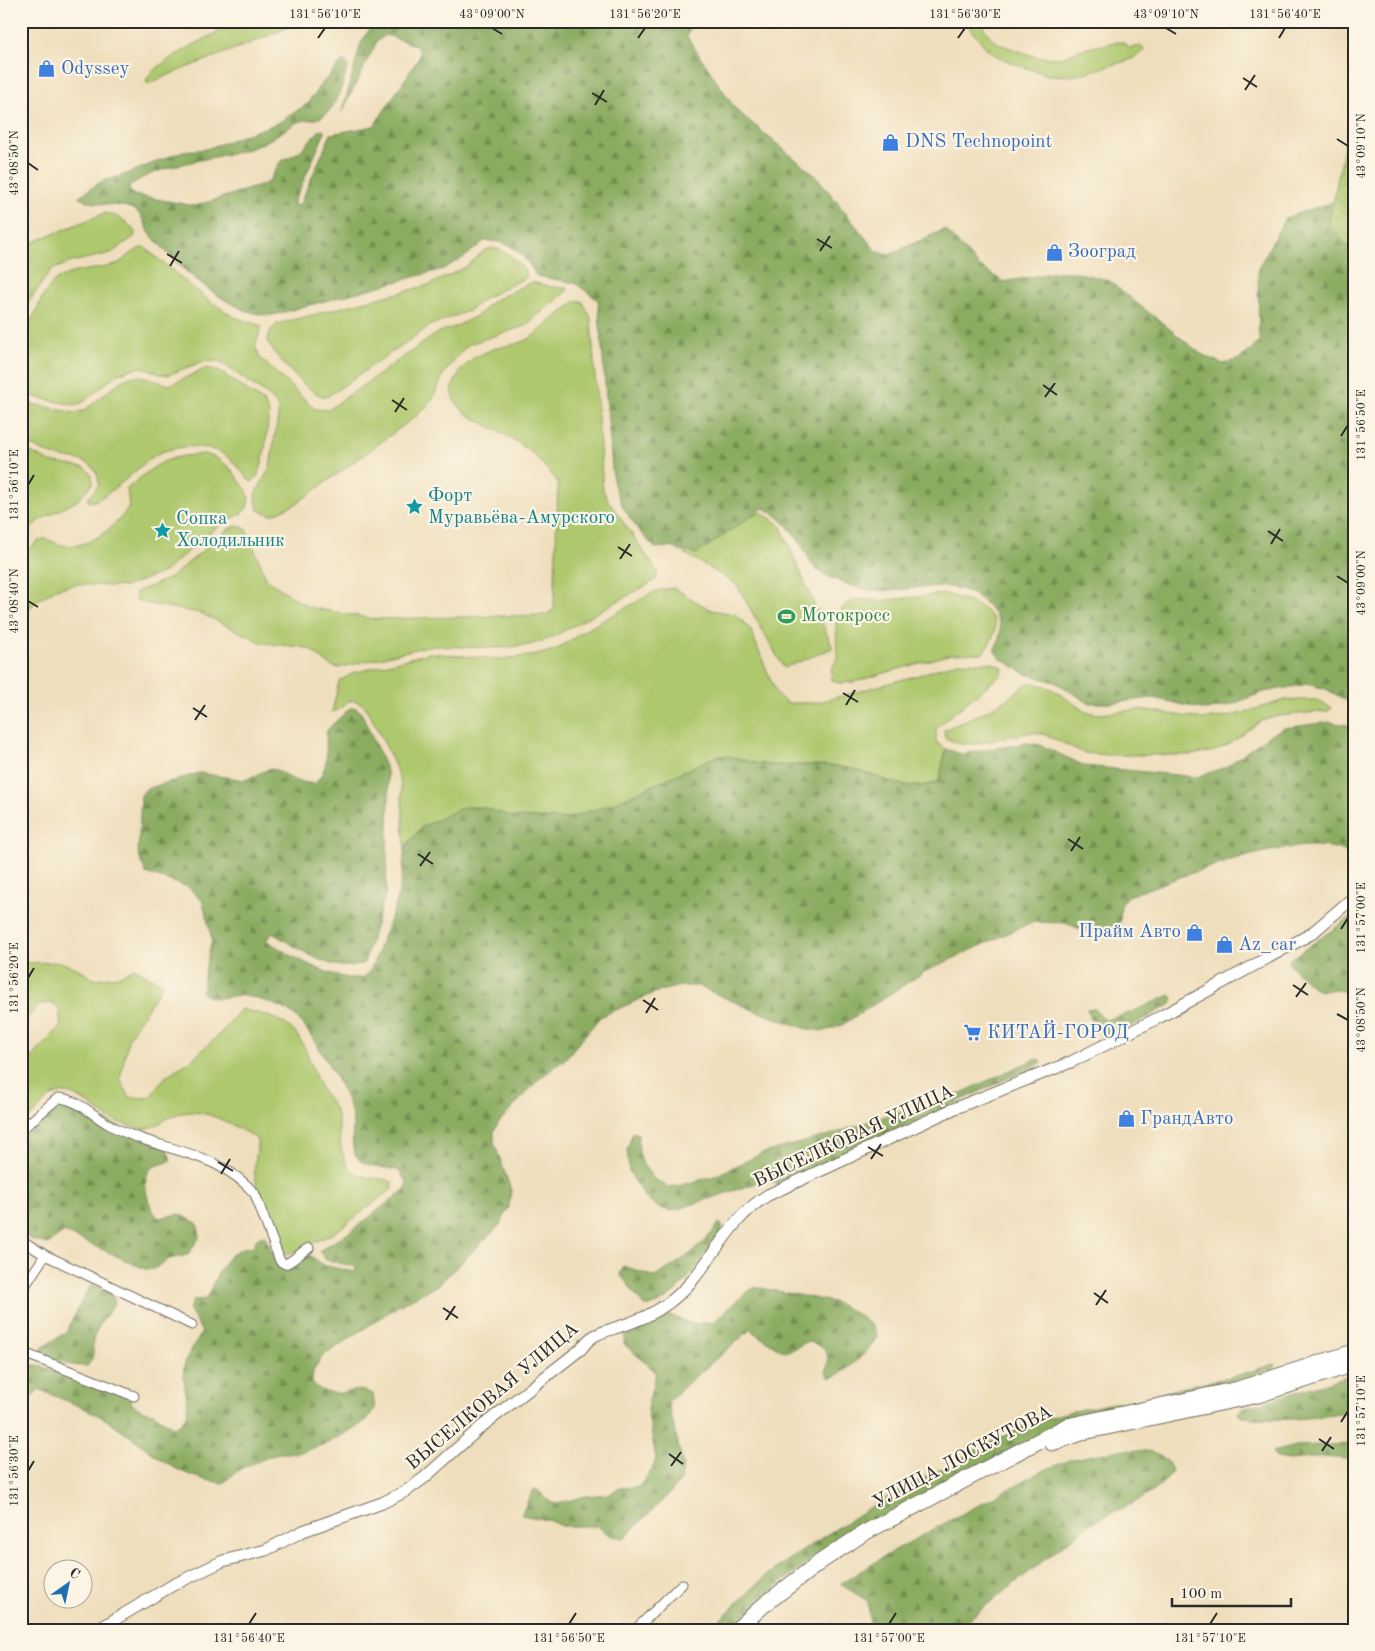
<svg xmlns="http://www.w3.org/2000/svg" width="1375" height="1651" viewBox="0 0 1375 1651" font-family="'Old Standard TT',serif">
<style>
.green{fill:#aec86d;stroke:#6c7a4c}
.forest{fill:url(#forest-firs);stroke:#5a6c46}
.garden{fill:url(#garden-dots);stroke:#6c7a4c}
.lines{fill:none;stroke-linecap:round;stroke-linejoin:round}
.minor-casing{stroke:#706a5e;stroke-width:11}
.tertiary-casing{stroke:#706a5e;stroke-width:13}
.primary-casing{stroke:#706a5e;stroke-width:17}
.minor{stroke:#fff;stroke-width:9}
.tertiary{stroke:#fff;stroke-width:11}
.primary{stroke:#fff;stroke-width:15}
.ticks{fill:none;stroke:#2b2b2b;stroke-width:2}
.labels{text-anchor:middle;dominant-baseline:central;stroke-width:4.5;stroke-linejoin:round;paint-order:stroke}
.shop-label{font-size:19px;fill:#366cbe;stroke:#fcf5e5;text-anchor:start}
.culture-label{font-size:19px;fill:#0d838f;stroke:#fcf5e5;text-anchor:start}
.leisure-label{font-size:19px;fill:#27864d;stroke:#fcf5e5;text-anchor:start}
.street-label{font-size:19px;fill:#2b2b2b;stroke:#fcf5e5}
.neatline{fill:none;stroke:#2b2b2b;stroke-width:2}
.ticks-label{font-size:12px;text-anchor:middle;fill:#2b2b2b}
</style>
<defs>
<pattern id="forest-firs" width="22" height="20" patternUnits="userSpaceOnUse" patternTransform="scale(1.25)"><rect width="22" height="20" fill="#8aac60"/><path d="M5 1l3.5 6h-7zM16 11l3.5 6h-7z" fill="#718c4f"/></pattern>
<pattern id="garden-dots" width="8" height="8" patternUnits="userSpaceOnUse" patternTransform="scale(1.25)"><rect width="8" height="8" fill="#aec86d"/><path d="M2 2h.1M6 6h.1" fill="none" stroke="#8ea35a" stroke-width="1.8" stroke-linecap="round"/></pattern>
</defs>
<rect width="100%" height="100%" fill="#fcf5e5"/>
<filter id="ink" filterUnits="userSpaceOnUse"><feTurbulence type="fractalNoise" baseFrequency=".02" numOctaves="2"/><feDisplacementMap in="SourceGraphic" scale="10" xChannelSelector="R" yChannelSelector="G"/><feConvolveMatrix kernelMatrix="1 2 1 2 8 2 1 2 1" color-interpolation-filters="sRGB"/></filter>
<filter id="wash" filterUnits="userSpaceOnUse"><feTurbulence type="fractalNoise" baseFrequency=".0096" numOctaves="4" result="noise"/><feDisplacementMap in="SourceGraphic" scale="20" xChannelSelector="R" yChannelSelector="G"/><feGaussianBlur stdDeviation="1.12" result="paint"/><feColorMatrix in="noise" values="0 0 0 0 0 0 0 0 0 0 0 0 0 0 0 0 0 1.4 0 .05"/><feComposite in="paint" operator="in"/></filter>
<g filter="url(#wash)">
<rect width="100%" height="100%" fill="#efdebc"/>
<path class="green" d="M 240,21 L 302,21 C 252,45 198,61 148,84 L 146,82 C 147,65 223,30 240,21 Z
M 967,21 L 979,21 L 992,39 L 1001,45 L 1037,57 L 1062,58 L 1078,50 L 1117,42 L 1123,42 L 1130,48 L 1142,46 L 1144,51 L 1130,60 L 1074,76 L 1047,75 L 1002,59 L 988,50 L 971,30 Z
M 105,213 C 119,216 126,220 135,232 L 134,237 L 111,253 L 72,262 L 51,270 L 21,313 L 21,247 Z
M 144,247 L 207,299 L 234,317 L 262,326 L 255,346 L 260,358 L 315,409 L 328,410 L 439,332 L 455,327 L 480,314 L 491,302 L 531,282 L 552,287 L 568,288 L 568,290 L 525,326 L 469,344 L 458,355 L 443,375 L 432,401 L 418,415 L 296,504 L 272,515 L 258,510 L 255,495 L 270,467 L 279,410 L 273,399 L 219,361 L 201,362 L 168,375 L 160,374 L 144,367 L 132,369 L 117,374 L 82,403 L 73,405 L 21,394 L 21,333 C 37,319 40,293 55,281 C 72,268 95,271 114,265 C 125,261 132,250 144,247 Z
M 491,248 C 505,249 524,264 527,277 L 487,297 L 468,311 L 431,325 L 327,397 C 311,397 274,356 267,340 L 270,331 L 277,324 L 429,285 L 466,267 L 484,251 Z
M 577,300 L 583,302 L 591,318 L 603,490 L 609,502 L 658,572 L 656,580 L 549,639 L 529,645 L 498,648 L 428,646 L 338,668 L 331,666 L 311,650 L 302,647 L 263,643 L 200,613 L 144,603 L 136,599 L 136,592 L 170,578 L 230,528 L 239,526 L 246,529 L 267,580 L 308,607 L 374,619 L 546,615 L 554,609 L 558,482 L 534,454 L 519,443 L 465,413 L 453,399 L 452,387 L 460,371 L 473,358 L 493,349 L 519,343 L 529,339 Z
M 207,368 L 217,370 L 264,402 L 269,413 C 267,428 265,477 251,482 C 243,474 237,464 228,457 C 210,443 173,444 154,456 C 143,463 132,475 121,483 C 112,490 100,501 89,502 L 87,500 L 99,484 C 97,454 70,462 50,454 C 40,450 30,445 21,439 L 22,402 L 75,413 L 85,410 L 121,381 L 130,377 L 141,376 L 169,385 Z
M 21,447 L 50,462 L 86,468 L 91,474 L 93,483 L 77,501 L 38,521 L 21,539 Z
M 206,454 L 216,458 L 230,468 L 247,491 L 249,498 L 247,508 L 241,514 L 224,522 L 202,539 L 164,572 L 125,587 L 76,584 L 56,589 L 38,600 L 21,617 C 21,606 18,567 22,559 C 25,552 36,540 44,539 C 50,539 56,544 62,545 C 89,550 115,527 129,507 L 127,489 C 157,463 165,456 206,454 Z
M 761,512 L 780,525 L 833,648 L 784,668 L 736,584 L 679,550 Z
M 673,588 L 711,610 L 735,614 L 750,629 L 777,695 L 787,703 L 815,703 L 919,675 L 958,662 L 993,663 L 1002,667 L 1003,673 L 944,721 L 936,729 L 936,742 L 946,749 L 939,781 C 908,796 878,774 847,768 C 819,762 790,767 762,764 C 746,762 734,755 717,756 L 612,804 L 586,813 L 566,819 L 538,819 L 513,817 L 481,807 L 422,827 L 405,847 C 403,827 403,806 401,786 C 399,769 374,722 365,706 C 344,692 348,709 332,712 L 339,681 L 354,673 L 429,653 L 499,659 L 531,656 L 556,650 L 582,632 L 656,591 Z
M 945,594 C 958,597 993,608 995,624 C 997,634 988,645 983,653 L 951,654 L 854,682 L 839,683 L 831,679 L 832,668 L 837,659 L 836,620 L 838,613 L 844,606 L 857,599 L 877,601 Z
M 1032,682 L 1052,689 L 1086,712 L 1100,714 L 1140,709 L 1203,719 L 1232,716 L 1285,700 L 1316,700 L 1332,708 L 1329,711 L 1278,716 L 1261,721 L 1230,744 L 1215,751 L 1190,755 L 1109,755 L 1084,753 L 1046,735 L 1032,732 L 975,744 L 960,744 L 945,738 L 944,730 C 965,720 988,712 1007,699 C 1016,693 1021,685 1032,682 Z
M 60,962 L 79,969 L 93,979 L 120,976 L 134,968 L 163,984 L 129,1037 L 120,1078 L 129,1097 L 149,1098 L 167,1075 L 189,1062 L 218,1036 L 241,1009 C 256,1013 275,1016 288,1026 C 305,1038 311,1068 320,1086 C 325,1096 335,1106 337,1116 C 341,1133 338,1158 352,1170 C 364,1181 379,1176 392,1182 L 393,1188 L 334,1233 L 294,1252 L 285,1254 C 277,1245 257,1191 255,1177 C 252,1164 260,1150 256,1138 C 233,1126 208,1108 182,1113 C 164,1116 154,1133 136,1128 C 127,1125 116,1122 107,1117 C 93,1109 75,1088 57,1094 C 43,1098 36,1118 21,1122 L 21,1069 L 61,1026 L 59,1009 L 53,1003 L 41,1004 L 21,1024 L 21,963 Z"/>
<path class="forest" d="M 389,21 L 422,21 L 435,27 L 452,21 L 691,21 L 687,37 L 736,110 L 817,177 L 875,250 L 889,255 L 945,229 L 980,267 L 1004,282 L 1056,272 L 1075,272 L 1108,280 L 1201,354 L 1223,364 L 1240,359 L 1259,342 L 1258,269 L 1285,218 L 1342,199 L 1354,211 L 1354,705 L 1326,689 L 1307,684 L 1264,692 L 1227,706 L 1206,710 L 1153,698 L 1110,703 L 1089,703 L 1055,682 L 1026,674 L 1000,658 L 994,650 C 1002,634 1003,626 993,612 C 959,567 909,597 864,589 C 849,586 830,578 817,570 C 812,567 809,557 805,551 C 795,533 782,516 763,508 L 697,554 L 670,547 L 655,548 C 636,529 619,506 613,480 L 598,300 L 575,283 L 537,276 C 533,272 532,267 528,263 C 516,247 504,240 484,241 L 466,256 L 443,269 L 273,315 C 233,318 177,266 152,236 C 145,229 144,216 136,211 C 125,202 96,208 78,197 L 104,180 L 119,177 L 183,151 L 206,149 L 278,123 L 310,102 L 311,97 L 316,94 L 317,89 L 344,60 L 348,66 C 343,82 337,111 319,118 C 311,121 304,119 296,123 C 281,132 267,143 249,149 C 211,160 161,163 129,186 L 130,191 L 134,195 L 195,206 L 268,183 L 280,162 L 299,152 L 319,131 L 323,130 L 325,132 L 294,202 L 294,205 L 299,206 L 331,134 L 374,126 L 419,58 L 420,52 L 415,45 L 386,35 L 377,41 L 342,112 L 361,43 L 369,30 Z
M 350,708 L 356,708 L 361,712 L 387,771 L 389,794 L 386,892 L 364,963 C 332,976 299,947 272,933 L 266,940 C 285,953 340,985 363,977 C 366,976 369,972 371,969 L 395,907 L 401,884 L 405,847 L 422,827 L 463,807 L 481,807 L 513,817 L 566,819 L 612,804 L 717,756 C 734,755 746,762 762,764 C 790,768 819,762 847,768 C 878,774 908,796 939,781 L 946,749 L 961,754 L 1027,743 L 1040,745 L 1085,766 L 1196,777 L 1226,767 L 1268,736 L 1284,728 L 1328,722 L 1354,726 L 1354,857 C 1313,822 1174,880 1128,896 L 1121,905 L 1120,922 L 1113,930 L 1101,932 L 1078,928 L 1065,923 L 1032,922 L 924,972 L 842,1025 L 825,1031 L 807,1029 L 758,1012 L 698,986 L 680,986 L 656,992 L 600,1017 L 565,1059 L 540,1078 L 499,1122 L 494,1131 L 494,1142 L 511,1190 L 509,1207 L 500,1225 L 438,1285 L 398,1306 L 323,1356 L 313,1370 L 312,1383 C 336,1406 352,1382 373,1394 L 375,1409 L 365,1422 L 328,1443 L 298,1453 L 278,1453 L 240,1469 L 223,1483 C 170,1476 154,1451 113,1424 C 91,1409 62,1400 39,1389 L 21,1410 L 21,1375 L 30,1366 L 37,1365 L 106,1387 L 130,1398 L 132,1404 L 141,1410 L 153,1413 L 173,1427 C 200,1418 180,1387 184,1367 C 186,1356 196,1343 202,1332 L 189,1309 L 194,1300 L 206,1299 C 214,1284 223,1255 241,1249 C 245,1247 249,1248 253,1246 L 257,1239 L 264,1235 L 277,1262 L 307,1253 L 323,1265 L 354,1272 L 357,1267 L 326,1260 L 319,1251 L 353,1230 L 405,1189 L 407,1182 L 398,1170 C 386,1167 364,1168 356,1156 C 349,1144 355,1128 352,1115 C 347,1094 313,1034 298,1019 C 287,1007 261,999 246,996 C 230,993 217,1004 202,993 L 205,970 L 212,940 L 203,902 L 188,887 L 146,873 L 138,854 L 141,795 L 146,789 L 199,773 L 245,780 L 269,769 L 276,770 L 296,781 L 315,784 C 332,763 324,753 327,730 Z
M 1351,917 L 1354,918 L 1354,994 L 1335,989 L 1322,991 L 1315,989 L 1290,965 L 1289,960 Z
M 1170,995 L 1173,998 L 1171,1004 L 1111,1037 C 1096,1039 1092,1020 1087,1009 L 1094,1008 L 1105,1020 L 1130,1013 Z
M 1035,1059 L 1041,1060 L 1041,1063 L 782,1183 L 763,1181 L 672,1211 L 659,1208 L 644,1196 L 629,1171 L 627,1150 L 633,1132 L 638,1134 L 639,1153 L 643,1165 L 654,1179 L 668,1187 L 682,1185 L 715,1176 L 763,1153 L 833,1134 L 899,1111 L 913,1115 Z
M 61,1102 L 67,1102 L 167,1149 L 171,1160 C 165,1165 154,1164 150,1170 C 140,1181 149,1210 159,1218 L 179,1214 L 197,1223 L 200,1236 L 188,1255 L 169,1259 L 154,1269 L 145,1269 L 64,1232 L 48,1244 L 33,1240 L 21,1233 L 21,1138 Z
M 719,1223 L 722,1225 L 721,1231 C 710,1251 671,1311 644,1306 L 620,1274 L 624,1266 L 655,1277 C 679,1262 703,1248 719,1223 Z
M 93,1285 L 112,1294 L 115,1303 C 108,1313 98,1325 94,1337 C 90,1349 98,1353 87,1366 C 74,1367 51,1361 42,1352 L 42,1348 L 66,1332 L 89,1288 Z
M 757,1287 L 833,1302 C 847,1308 874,1321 877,1336 C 873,1348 844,1375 830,1378 L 826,1373 C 832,1356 825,1344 807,1342 L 788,1351 L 781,1350 L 750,1330 C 723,1354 694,1376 668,1402 L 683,1465 L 681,1480 L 674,1489 L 624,1538 L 611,1536 L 597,1526 L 561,1526 L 548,1520 L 521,1515 L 534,1489 L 538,1490 L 550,1502 L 556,1504 L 586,1496 L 609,1494 L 620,1488 L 639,1487 L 652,1470 L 656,1458 L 647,1409 L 656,1372 L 624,1344 L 625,1333 L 630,1329 L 670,1315 L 692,1324 L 713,1322 L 750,1290 Z
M 1274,1364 L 1275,1367 L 1271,1372 L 1213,1390 L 1101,1415 L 827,1549 L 778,1585 L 727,1630 L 709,1630 L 768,1574 L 823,1537 L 880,1501 L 1005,1435 L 1034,1422 L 1068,1412 L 1114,1403 L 1135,1402 L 1179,1388 L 1239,1375 Z
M 1354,1374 L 1354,1411 C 1326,1418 1267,1423 1240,1416 L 1238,1413 L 1242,1409 Z
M 1354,1444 L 1354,1460 L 1326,1457 L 1289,1460 L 1277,1458 L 1272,1452 L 1296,1446 Z
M 1120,1450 C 1141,1451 1164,1447 1172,1471 C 1153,1501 1118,1507 1089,1525 L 955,1630 L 870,1630 L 868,1601 L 840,1584 L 895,1550 L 1042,1471 L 1072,1459 Z"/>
<path class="garden" d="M 1354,95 L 1354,253 L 1329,224 Z"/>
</g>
<g filter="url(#ink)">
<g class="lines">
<defs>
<path id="minor" d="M 21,1130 L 58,1098 C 78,1099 92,1115 108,1124 C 156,1152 216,1148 255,1194 L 280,1261 L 285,1264 C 292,1262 301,1252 309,1248
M 21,1240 L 45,1255 L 192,1325
M 21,1292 L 45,1255
M 21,1352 L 134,1396
M 635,1630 L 682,1584"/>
<path id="tertiary" d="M 97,1630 L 173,1585 L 223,1561 L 266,1550 L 303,1531 L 382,1503 L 406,1491 L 424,1478 L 481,1427 L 581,1349 C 591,1335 599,1333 615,1328 C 632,1323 652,1315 667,1304 C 709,1274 723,1222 768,1195 L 953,1109 L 1071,1062 L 1160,1017 L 1311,934 L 1354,897"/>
<path id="primary" d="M 1052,1443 L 1088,1431 L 1258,1395 L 1354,1364
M 736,1630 L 765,1604 L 820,1562 L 864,1533 L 1067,1426 L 1238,1389 L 1354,1352"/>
</defs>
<use href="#minor" class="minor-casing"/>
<use href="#tertiary" class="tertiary-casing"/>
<use href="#primary" class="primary-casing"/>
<use href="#minor" class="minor"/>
<use href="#tertiary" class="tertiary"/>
<use href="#primary" class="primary"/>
</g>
</g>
<path class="ticks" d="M 492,28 L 502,34M 1166,28 L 1176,34M 318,38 L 325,28M 638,38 L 645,28M 958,38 L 965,28M 1279,38 L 1285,28M 1243,78 L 1257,87M 1245,90 L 1255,75M 592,93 L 607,102M 595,105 L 604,90M 1337,139 L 1348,146M 28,163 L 38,170M 817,239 L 832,248M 820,251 L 830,236M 167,254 L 182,263M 170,266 L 179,251M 1043,385 L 1057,395M 1045,397 L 1055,383M 392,400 L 407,410M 395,412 L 404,398M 1341,436 L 1348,425M 28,485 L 34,475M 1268,531 L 1283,541M 1271,544 L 1280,529M 618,547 L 632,556M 620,559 L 630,544M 1337,576 L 1348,583M 28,601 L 38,607M 843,693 L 858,702M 846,705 L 855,690M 193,708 L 207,717M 195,720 L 205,705M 1068,839 L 1083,849M 1071,851 L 1080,837M 418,854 L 433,864M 420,866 L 430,852M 1341,929 L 1348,918M 28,978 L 34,968M 1293,985 L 1308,995M 1296,997 L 1306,983M 643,1000 L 658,1010M 646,1013 L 655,998M 1337,1014 L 1348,1020M 868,1147 L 883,1156M 871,1159 L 881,1144M 218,1162 L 233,1171M 221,1174 L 230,1159M 1094,1293 L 1108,1303M 1096,1305 L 1106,1290M 443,1308 L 458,1318M 446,1320 L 455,1306M 1341,1422 L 1348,1411M 1319,1439 L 1334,1449M 1322,1451 L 1331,1437M 669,1454 L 683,1464M 671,1466 L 681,1452M 28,1471 L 34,1461M 249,1624 L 256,1613M 569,1624 L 576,1613M 889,1624 L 896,1613M 1210,1624 L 1217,1613"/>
<defs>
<symbol id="shop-bare" viewBox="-9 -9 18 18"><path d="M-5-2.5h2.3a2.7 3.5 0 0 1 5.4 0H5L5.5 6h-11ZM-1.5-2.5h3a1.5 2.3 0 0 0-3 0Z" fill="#3f7fe0" stroke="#fcf5e5" stroke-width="2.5" paint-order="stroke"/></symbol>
<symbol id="sight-bare" viewBox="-9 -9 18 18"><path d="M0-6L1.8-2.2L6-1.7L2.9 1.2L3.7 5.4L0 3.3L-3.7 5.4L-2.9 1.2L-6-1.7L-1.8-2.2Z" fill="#0f9aa8" stroke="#fcf5e5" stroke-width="2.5" paint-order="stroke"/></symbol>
<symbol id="stadium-bare" viewBox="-9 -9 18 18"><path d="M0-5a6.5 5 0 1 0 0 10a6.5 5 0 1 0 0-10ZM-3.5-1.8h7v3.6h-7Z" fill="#2e9e5b" stroke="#fcf5e5" stroke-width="2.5" paint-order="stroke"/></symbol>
<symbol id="supermarket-bare" viewBox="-9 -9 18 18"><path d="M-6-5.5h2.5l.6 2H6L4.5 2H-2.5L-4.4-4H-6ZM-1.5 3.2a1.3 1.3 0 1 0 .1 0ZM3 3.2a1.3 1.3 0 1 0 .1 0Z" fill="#3f7fe0" stroke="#fcf5e5" stroke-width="2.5" paint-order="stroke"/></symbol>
</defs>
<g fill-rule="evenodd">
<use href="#shop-bare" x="34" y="56" width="25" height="25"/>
<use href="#shop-bare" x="878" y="130" width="25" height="25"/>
<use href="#shop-bare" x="1042" y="240" width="25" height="25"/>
<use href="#sight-bare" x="402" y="494" width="25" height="25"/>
<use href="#sight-bare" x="150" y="518" width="25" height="25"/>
<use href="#stadium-bare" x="774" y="604" width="25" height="25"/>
<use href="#shop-bare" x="1182" y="920" width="25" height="25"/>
<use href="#shop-bare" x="1212" y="932" width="25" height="25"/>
<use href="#supermarket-bare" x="960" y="1020" width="25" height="25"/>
<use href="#shop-bare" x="1114" y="1106" width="25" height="25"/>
</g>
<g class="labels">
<g class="shop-label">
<text x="61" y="69">Odyssey</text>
<text x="905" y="142">DNS Technopoint</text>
<text x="1068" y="252">Зооград</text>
<text x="1181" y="932" text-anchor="end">Прайм Авто</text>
<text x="1238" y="945">Az_car</text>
<text x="987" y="1033">КИТАЙ-ГОРОД</text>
<text x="1140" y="1119">ГрандАвто</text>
</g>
<g class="culture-label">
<text x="428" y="496">Форт<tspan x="428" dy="22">Муравьёва-Амурского</tspan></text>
<text x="176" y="519">Сопка<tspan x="176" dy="22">Холодильник</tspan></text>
</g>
<g class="leisure-label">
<text x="801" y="616">Мотокросс</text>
</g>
<g class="street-label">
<text transform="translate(854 1137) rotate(-25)">ВЫСЕЛКОВАЯ УЛИЦА</text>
<text transform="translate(493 1397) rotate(-40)">ВЫСЕЛКОВАЯ УЛИЦА</text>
<text transform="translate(963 1458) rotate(-28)">УЛИЦА ЛОСКУТОВА</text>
</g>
</g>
<rect width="1375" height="1651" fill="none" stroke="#fcf5e5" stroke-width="55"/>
<g transform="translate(68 1584) rotate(33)"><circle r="24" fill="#fcf5e5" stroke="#a8a49b"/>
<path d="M0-4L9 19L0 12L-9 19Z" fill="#1f6fb2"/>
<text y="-8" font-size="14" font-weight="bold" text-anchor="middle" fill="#2b2b2b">С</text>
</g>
<path d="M1172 1598v8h119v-8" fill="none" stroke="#2b2b2b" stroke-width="2.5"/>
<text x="1180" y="1598" font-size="15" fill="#2b2b2b" stroke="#fcf5e5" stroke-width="4" paint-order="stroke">100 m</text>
<rect x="28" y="28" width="1320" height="1596" class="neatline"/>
<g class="ticks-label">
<text x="325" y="18">131°56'10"E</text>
<text x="492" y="18">43°09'00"N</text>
<text x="645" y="18">131°56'20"E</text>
<text x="965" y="18">131°56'30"E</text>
<text x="1166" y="18">43°09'10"N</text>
<text x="1285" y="18">131°56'40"E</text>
<text transform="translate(1361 146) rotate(-90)" y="4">43°09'10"N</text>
<text transform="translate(14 163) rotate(-90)" y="4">43°08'50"N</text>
<text transform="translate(1361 425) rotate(-90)" y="4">131°56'50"E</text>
<text transform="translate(14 485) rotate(-90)" y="4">131°56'10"E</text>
<text transform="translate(1361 583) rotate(-90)" y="4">43°09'00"N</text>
<text transform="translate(14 601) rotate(-90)" y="4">43°08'40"N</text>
<text transform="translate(1361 918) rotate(-90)" y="4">131°57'00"E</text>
<text transform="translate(14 978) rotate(-90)" y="4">131°56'20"E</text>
<text transform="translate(1361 1020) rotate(-90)" y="4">43°08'50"N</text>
<text transform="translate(1361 1411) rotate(-90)" y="4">131°57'10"E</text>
<text transform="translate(14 1471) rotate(-90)" y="4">131°56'30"E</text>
<text x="249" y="1642">131°56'40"E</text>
<text x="569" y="1642">131°56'50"E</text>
<text x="889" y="1642">131°57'00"E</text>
<text x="1210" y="1642">131°57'10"E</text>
</g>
</svg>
